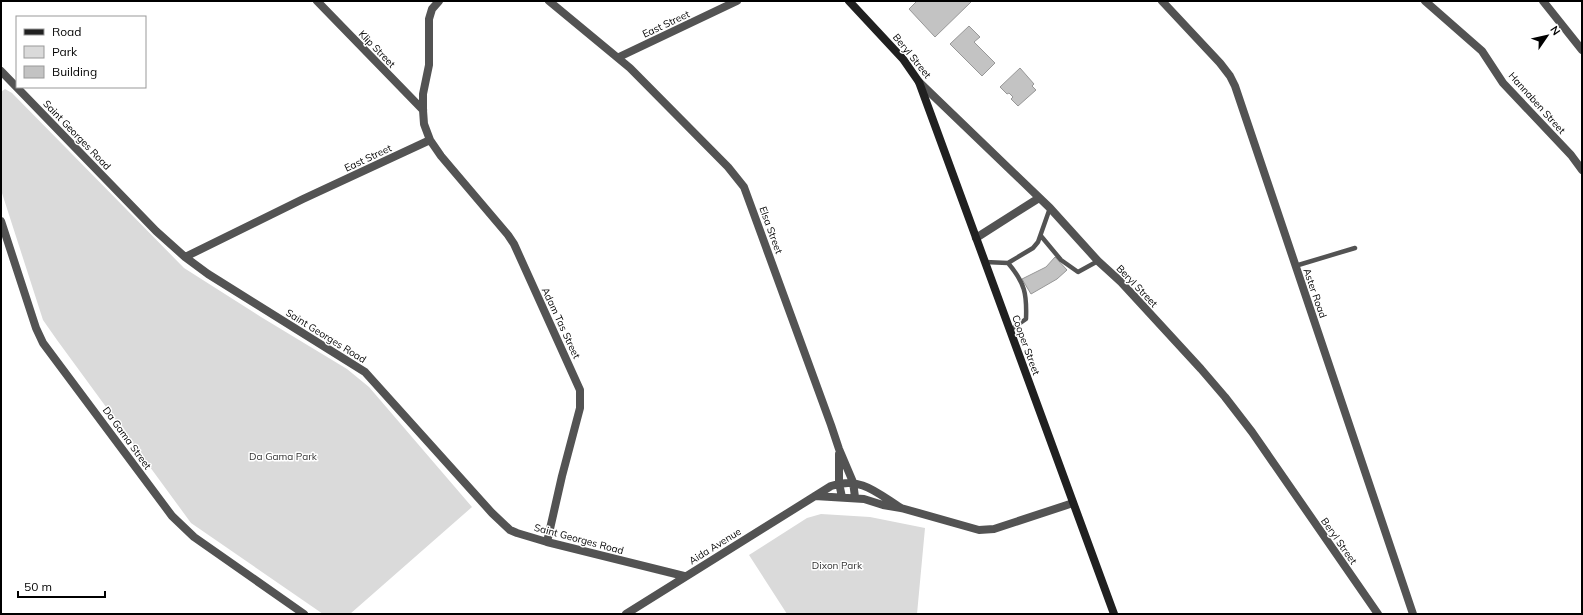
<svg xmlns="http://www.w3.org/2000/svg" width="1583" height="615" viewBox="0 0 1583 615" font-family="Mulish,sans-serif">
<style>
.green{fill:#dadada}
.building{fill:#c3c3c3;stroke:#979797}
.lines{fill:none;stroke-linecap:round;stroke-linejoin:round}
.service{stroke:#535353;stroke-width:4.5}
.minor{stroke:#535353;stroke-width:8}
.secondary{stroke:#202020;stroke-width:8}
.labels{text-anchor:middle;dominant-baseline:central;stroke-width:3;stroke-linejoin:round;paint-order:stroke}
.street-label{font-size:10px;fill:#000;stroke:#fff}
.park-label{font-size:10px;fill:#313131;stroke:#fff}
</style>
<rect width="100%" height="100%" fill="#fff"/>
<path class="green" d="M 5,89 L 12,93 L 184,268 L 261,317 L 347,369 L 369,387 L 472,507 L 350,614 L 323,614 L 191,523 L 57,340 L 43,320 L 1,190 L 1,92 Z
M 821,514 L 870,517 L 925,528 L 917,614 L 787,614 L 749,555 L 807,518 Z"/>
<path class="building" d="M 917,1 L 972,1 L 935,37 L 909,9 Z
M 969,26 L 980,37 L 974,42 L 995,63 L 982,76 L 950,44 Z
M 1020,68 L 1034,84 L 1032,86 L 1036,90 L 1018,106 L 1011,99 L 1013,97 L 1009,93 L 1007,94 L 1000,87 Z
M 1055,257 L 1067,270 L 1057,279 L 1031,294 L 1022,279 L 1046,267 Z"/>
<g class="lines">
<path class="service" d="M 1041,236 L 1061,260 L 1078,272 L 1098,261
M 985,262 L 1008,263 C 1025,283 1027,294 1026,319 L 1010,330
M 1008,263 L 1033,248 L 1038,242 L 1050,208
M 1295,266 L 1355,248"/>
<path class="minor" d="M 317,1 L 423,110
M 439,1 L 432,9 L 429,19 L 429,65 L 423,94 L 423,110 L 424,124 L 430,140 L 441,156 L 508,235 L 514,244 L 580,390 L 580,408 L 562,476 L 547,542
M 549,1 L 630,68 L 728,167 L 744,187 L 831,425 L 839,449 L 853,482 L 855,497
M 1162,1 L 1220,63 L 1230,76 L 1235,86 L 1413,614
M 1425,1 L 1482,51 L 1503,83 L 1571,155 L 1582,170
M 1543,1 L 1582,50
M 619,57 L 737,1
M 1,71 L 156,231 L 185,257 L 208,274 L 365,372 L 492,513 L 510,530 L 517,533 L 547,542 L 684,576
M 919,82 L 1050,208 L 1098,261 L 1121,282 L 1201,369 L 1225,397 L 1252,432 L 1378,614
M 1,221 L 36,328 L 43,343 L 172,516 L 194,537 L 304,614
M 976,238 L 1039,198
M 185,257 L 303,199 L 430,140
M 839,454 L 839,483 L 842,497
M 815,496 L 864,499 L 883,505 L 901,508 L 979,530 L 994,529 L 1073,503
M 626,614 L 831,486 C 861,476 877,493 901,508"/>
<path class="secondary" d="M 849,1 L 903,59 L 919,82 L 1114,614"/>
</g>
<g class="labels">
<g class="street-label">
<text transform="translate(666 24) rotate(-25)">East Street</text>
<text transform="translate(377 49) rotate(46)">Klip Street</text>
<text transform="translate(912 56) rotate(51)">Beryl Street</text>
<text transform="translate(1537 103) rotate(48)">Hannaben Street</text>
<text transform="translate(77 135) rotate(46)">Saint Georges Road</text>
<text transform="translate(368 158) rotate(-25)">East Street</text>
<text transform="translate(771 230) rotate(70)">Elsa Street</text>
<text transform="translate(1137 286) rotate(46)">Beryl Street</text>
<text transform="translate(1315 293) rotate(71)">Aster Road</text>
<text transform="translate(561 323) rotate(65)">Adam Tas Street</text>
<text transform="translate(326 336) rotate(32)">Saint Georges Road</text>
<text transform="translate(1026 345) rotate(70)">Cooper Street</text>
<text transform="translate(127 438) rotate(54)">Da Gama Street</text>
<text transform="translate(579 539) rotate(15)">Saint Georges Road</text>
<text transform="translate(1339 541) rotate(55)">Beryl Street</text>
<text transform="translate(715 546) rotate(-32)">Aida Avenue</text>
</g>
<g class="park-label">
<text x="283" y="456">Da Gama Park</text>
<text x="837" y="565">Dixon Park</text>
</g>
</g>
<rect width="1583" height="615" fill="none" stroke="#000000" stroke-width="4"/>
<rect x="16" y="16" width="130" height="72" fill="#ffffff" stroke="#999999"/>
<rect x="24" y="29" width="20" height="6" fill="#202020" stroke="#999999"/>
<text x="52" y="36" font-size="12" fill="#000000">Road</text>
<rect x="24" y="46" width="20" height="12" fill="#dadada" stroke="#999999"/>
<text x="52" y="56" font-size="12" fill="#000000">Park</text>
<rect x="24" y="66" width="20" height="12" fill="#c3c3c3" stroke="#999999"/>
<text x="52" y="76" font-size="12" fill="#000000">Building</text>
<g transform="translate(1547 36) rotate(56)" stroke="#ffffff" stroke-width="3" paint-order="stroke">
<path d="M0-3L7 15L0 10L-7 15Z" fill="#000000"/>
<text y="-6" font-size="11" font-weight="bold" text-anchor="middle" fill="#000000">N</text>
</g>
<path d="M18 591v6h87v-6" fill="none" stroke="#000000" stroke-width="2"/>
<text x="24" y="591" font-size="12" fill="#000000" stroke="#ffffff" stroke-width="3" paint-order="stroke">50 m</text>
</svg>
